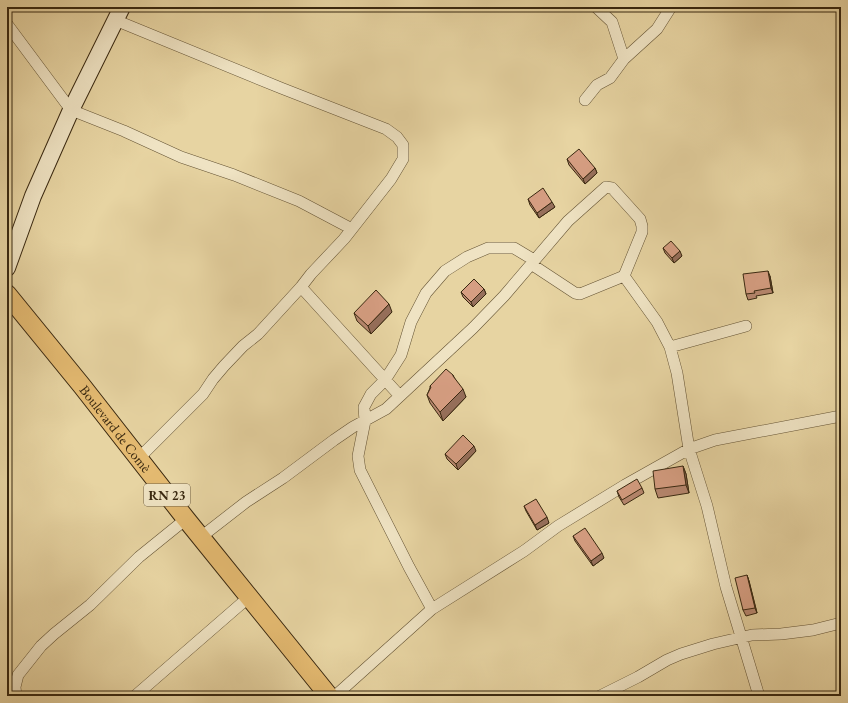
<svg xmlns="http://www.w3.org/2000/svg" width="848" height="703" viewBox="0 0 848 703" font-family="'EB Garamond',serif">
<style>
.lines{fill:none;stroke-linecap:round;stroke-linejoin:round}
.street-casing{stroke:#645334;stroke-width:12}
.secondary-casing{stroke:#392810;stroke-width:18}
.primary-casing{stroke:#392810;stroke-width:20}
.street{stroke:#efe3c3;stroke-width:11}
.secondary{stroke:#efe3c3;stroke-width:16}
.primary{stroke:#e4ba71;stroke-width:18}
.wall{fill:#b88870;stroke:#392810}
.shaded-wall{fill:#966f5b;stroke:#392810}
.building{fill:#d69e82;stroke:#392810}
.labels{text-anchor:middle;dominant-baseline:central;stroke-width:4;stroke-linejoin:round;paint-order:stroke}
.shield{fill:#efe3c3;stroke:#706046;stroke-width:1}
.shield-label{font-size:13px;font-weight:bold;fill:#392810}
.street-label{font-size:14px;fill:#392810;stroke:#efe3c3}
</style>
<rect width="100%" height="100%" fill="#e7d4a2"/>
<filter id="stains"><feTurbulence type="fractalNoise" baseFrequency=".005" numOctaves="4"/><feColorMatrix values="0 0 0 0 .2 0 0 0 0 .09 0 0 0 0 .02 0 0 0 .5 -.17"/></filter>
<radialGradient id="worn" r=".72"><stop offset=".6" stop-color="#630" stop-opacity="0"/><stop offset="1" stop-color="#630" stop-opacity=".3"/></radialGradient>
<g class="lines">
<defs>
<path id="street" d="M 596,7 L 612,22 L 624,59 L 657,29 L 671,7
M 115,20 L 281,88 L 386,129 L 397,137 L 403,145 L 403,159 L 391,179 L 344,239 L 311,274 L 301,287 L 258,334 L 243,346 L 224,366 L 213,379 L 203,394 L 139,458
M 7,24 L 71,110 L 124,131 L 181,157 L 234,175 L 299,201 L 352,229
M 585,100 L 597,85 L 610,78 L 624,59
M 624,276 L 657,322 L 670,347 L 677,373 L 689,449 L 707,506 L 726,587 L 759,696
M 301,287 L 399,395
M 670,347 L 746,326
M 201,537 L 246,502 L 283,478 L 334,440 L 353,427 L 386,409 L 473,328 L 504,296 L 568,221 L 606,187 L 612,188 L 640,219 L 642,226 L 642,232 L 624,276 L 580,294 L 575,293 L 531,264
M 432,609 L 409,567 L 360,470 L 358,456 L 365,421 L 364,407 L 371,394 L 385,380 L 401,355 L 411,322 L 426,293 L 445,271 L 467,257 L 488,248 L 514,248 L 534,260
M 16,696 L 15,687 L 18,675 L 41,646 L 54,634 L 90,605 L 139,557 L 186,519
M 135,696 L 249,597
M 335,696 L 432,609 L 524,551 L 558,526 L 625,485 L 689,449 L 715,440 L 841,416
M 600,696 L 638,677 L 667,660 L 681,654 L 713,644 L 752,635 L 781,634 L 813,630 L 841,623"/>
<path id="secondary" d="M 7,268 L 33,196 L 71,110 L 122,7"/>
<g id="primary">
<path id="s1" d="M 7,294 L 82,386 L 186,519 L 329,696"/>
</g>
</defs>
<use href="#street" class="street-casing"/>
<use href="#secondary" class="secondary-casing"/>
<use href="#primary" class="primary-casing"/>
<use href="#street" class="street"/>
<use href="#secondary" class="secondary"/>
<use href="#primary" class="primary"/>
</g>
<path class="wall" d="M 567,159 L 595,168 L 597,173 L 585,184 L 569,165 Z
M 528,199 L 555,207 L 539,218 L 530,205 Z
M 663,248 L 682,256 L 674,263 L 665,253 Z
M 770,276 L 773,293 L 756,296 L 757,298 L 748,300 L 746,294 Z
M 484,289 L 486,294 L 473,307 L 463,297 L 461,292 Z
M 392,312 L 371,334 L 357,321 L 354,313 Z
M 453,375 L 455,379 L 466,397 L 443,421 L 430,403 L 427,395 L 430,388 L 430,386 Z
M 476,451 L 458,470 L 447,459 L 445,454 Z
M 683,466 L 686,474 L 689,493 L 658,498 L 655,489 Z
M 642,488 L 644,493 L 624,505 L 619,497 L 617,491 Z
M 524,506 L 549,523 L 537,530 L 526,511 Z
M 573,536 L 604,558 L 593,566 L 575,541 Z
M 747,575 L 749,581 L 757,613 L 746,616 L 743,610 Z"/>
<path class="shaded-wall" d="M 595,168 L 597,173 L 585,184 L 583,179 Z
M 552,202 L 555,207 L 539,218 L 537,213 Z
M 680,251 L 682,256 L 674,263 L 672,258 Z
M 768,271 L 770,276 L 773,293 L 771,288 Z
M 484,289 L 486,294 L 473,307 L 471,302 Z
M 389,304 L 392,312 L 371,334 L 368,326 Z
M 463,389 L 466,397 L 443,421 L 440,412 Z
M 474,446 L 476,451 L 458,470 L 456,464 Z
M 683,466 L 686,474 L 689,493 L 686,485 Z
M 547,517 L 549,523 L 537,530 L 535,525 Z
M 602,553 L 604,558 L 593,566 L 591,561 Z
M 747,575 L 749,581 L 757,613 L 755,608 Z"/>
<path class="building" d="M 579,149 L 595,168 L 583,179 L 567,159 Z
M 543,188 L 552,202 L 537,213 L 528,199 Z
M 671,241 L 680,251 L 672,258 L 663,248 Z
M 768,271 L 771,288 L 754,291 L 755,293 L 746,294 L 743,274 Z
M 474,279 L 484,289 L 471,302 L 461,292 Z
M 376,290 L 389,304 L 368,326 L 354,313 Z
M 446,369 L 453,375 L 453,376 L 463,389 L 440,412 L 427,395 L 431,387 L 430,386 Z
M 463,435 L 474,446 L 456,464 L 445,454 Z
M 683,466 L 686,485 L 655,489 L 653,471 Z
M 637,479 L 642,488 L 622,500 L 617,491 Z
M 536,499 L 547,517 L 535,525 L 524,506 Z
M 585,528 L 602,553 L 591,561 L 573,536 Z
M 747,575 L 755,608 L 743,610 L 735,578 Z"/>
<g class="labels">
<rect class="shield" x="144" y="484" width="46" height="22" rx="3"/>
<g class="shield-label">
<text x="167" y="495">RN 23</text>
</g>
<g class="street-label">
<text stroke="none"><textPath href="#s1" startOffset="173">Boulevard de Comè</textPath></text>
</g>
</g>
<rect width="848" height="703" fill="none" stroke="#e7d4a2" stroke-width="24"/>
<rect x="8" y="8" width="832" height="687" fill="none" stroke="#392810" stroke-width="2"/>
<rect x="12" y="12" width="824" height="679" fill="none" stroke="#392810"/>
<rect width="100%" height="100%" filter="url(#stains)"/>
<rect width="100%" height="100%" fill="url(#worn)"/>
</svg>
